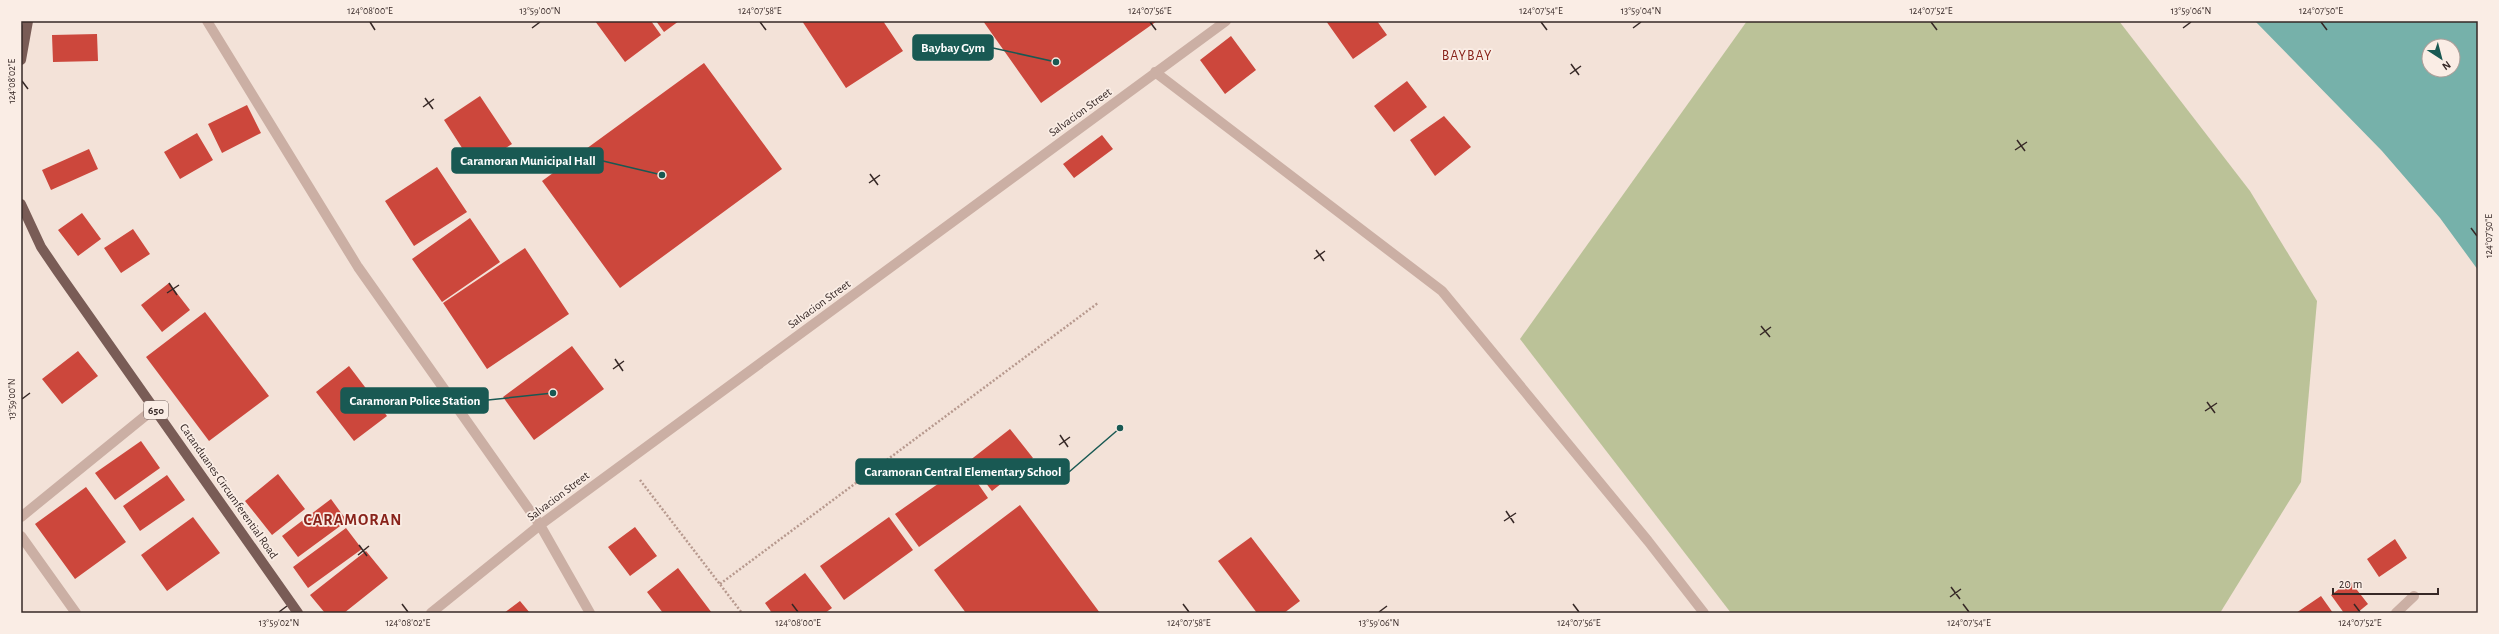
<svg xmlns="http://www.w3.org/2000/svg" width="2499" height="634" viewBox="0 0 2499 634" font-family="'Alegreya Sans',sans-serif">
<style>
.green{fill:#bbc298}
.water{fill:#76b1aa;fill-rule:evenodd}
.building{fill:#cc473c}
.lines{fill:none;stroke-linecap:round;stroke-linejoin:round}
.path{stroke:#b7998e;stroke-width:2.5;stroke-dasharray:2 2;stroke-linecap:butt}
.minor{stroke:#cbafa4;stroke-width:10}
.primary{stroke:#795c56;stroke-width:10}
.ticks{fill:none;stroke:#362826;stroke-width:1.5}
.labels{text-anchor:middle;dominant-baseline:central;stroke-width:3.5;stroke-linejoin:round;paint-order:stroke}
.shield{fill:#faede5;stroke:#71635f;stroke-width:1}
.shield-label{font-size:11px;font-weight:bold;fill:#362826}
.street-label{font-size:12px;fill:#362826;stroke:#faede5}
.quarter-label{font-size:14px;letter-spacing:1px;fill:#89231b;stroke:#faede5}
.district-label{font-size:16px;font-weight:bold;letter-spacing:1px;fill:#89231b;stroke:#faede5}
.leader{fill:none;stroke:#195953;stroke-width:1.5}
.callout-dot{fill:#195953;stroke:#faede5;stroke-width:1.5}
.callout{fill:#195953;stroke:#195953;stroke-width:1.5}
.callout-label{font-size:13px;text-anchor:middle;font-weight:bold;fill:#fff}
.neatline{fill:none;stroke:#362826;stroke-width:1.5}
.ticks-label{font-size:10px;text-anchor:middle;fill:#362826}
</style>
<rect width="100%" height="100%" fill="#f3e2d8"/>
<path class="green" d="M 1747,21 L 2119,21 L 2250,191 L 2317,301 L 2301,482 L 2220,613 L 1731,613 L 1520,339 Z"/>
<path class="water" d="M 2255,21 L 2478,21 L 2478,270 L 2440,218 L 2382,151 ZM 2429,46 L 2453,46 L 2453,70 L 2429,70 Z"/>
<path class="building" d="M 595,21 L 651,21 L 661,35 L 625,62 Z
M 656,21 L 679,21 L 664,32 Z
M 802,21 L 883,21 L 903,51 L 846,88 Z
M 983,21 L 1157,21 L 1041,103 Z
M 1326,21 L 1377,21 L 1387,35 L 1353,59 Z
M 97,34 L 98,61 L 53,62 L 52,35 Z
M 1231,36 L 1256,70 L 1225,94 L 1200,60 Z
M 704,63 L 782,169 L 620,288 L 542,181 Z
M 1407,81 L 1427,107 L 1394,132 L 1374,106 Z
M 480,96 L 512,144 L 475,168 L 444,120 Z
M 247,105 L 261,133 L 222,153 L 208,124 Z
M 1444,116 L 1471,147 L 1435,176 L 1410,140 Z
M 197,133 L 213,160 L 180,179 L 164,152 Z
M 1102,135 L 1113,149 L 1074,178 L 1063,164 Z
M 89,149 L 98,169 L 51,190 L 42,170 Z
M 437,167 L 467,212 L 414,246 L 385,201 Z
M 82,213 L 101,239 L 78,256 L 58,230 Z
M 470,218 L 500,262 L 442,302 L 412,259 Z
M 133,229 L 150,254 L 121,273 L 104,248 Z
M 525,248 L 569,314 L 487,369 L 443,303 Z
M 169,283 L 190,310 L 162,332 L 141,305 Z
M 205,312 L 269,396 L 209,441 L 146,357 Z
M 572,346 L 604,389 L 534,440 L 503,397 Z
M 78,351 L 98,376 L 62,404 L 42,379 Z
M 349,366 L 387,416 L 354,441 L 316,392 Z
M 1010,429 L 1033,458 L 992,491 L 969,461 Z
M 141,441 L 160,468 L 115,500 L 95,473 Z
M 965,465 L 988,498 L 919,547 L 895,514 Z
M 278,474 L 305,509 L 272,535 L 245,501 Z
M 167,475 L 185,500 L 140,531 L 123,506 Z
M 86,487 L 126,542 L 75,579 L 35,524 Z
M 331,499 L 347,521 L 298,557 L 282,536 Z
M 1020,505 L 1100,613 L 966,613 L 934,570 Z
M 193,517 L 220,553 L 167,591 L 141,555 Z
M 889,517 L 913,550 L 844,600 L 820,566 Z
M 635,527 L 657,556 L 630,576 L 608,547 Z
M 346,528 L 362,549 L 308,588 L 293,567 Z
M 1251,537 L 1300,601 L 1284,613 L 1257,613 L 1218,561 Z
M 2395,539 L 2407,558 L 2379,577 L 2367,559 Z
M 366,551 L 388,578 L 344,613 L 325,613 L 310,595 Z
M 678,568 L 712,613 L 663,613 L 647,592 Z
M 805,573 L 832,608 L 825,613 L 772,613 L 765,603 Z
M 2350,581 L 2368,604 L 2357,613 L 2344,613 L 2331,595 Z
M 2321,596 L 2333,613 L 2296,613 Z
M 520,601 L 530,613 L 504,613 Z"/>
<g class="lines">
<path class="path" d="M 640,480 L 742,613
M 720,584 L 1098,303"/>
<path class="minor" d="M 207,21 L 358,267 L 540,525 L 590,613
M 1155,72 L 1442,291 L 1648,541 L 1704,613
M 21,517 L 155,408
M 21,536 L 76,613
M 431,613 L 540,525 L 1226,21
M 2396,613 L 2414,596"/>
<path class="primary" d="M 21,60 L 28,21
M 21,204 L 41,247 L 58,272 L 298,613"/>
</g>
<path class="ticks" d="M 370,22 L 375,30M 760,22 L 766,30M 1150,22 L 1156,30M 1541,22 L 1547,30M 1931,22 L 1937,30M 2321,22 L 2327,30M 532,28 L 540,22M 1633,28 L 1641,22M 2183,28 L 2191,22M 1571,64 L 1579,75M 1570,74 L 1581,66M 22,81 L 28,89M 425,98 L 433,109M 423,107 L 434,99M 2017,140 L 2025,151M 2015,150 L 2027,142M 870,174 L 878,185M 869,183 L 880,175M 2471,228 L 2477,236M 1316,250 L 1324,261M 1314,259 L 1325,251M 169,283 L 177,295M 167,293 L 179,285M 1761,326 L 1770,337M 1760,335 L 1771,327M 615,359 L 623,371M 613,369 L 624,361M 22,399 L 30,393M 2207,402 L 2215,413M 2205,411 L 2217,403M 1060,435 L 1068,447M 1059,445 L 1070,437M 1506,511 L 1514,523M 1504,521 L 1516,513M 359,545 L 367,556M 358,555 L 369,546M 1951,587 L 1960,599M 1950,597 L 1961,589M 402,604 L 408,612M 792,604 L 798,612M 1183,604 L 1189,612M 1573,604 L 1579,612M 1963,604 L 1969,612M 2354,604 L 2360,612M 279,612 L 287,606M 1379,612 L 1387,606"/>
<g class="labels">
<rect class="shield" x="144" y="401" width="24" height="18" rx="3"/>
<g class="shield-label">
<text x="156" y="410">650</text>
</g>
<g class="street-label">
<text transform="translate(1080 112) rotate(-36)">Salvacion Street</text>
<text transform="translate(819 304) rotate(-36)">Salvacion Street</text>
<text transform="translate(229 491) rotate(55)">Catanduanes Circumferential Road</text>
<text transform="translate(558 496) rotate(-37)">Salvacion Street</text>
</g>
<g class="quarter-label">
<text x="1467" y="56">BAYBAY</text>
</g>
<g class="district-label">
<text x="353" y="520">CARAMORAN</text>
</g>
</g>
<path class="leader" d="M1056 62L993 48M662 175L603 161M553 393L488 400M1120 428L1069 472"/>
<g class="callout-dot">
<circle cx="1056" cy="62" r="4"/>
<circle cx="662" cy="175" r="4"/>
<circle cx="553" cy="393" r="4"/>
<circle cx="1120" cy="428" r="4"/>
</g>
<g class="callout">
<rect x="913" y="35" width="80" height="25" rx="4"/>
<rect x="452" y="148" width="151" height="25" rx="4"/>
<rect x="341" y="388" width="147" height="25" rx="4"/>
<rect x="856" y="459" width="213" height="25" rx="4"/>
</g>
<g class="callout-label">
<text x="953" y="52">Baybay Gym</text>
<text x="528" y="165">Caramoran Municipal Hall</text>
<text x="415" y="405">Caramoran Police Station</text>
<text x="963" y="476">Caramoran Central Elementary School</text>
</g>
<rect width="2499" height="634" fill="none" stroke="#faede5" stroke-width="44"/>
<g transform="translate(2441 58) rotate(144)"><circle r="19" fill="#faede5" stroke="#ac9e99"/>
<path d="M0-3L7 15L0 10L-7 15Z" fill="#195953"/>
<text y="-6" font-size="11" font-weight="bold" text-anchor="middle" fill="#362826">N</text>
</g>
<path d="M2333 588v6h105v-6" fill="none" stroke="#362826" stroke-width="2"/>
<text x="2339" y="588" font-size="12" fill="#362826" stroke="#faede5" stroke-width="3" paint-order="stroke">20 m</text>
<rect x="22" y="22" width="2455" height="590" class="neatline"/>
<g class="ticks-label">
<text x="370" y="14">124°08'00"E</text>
<text x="540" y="14">13°59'00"N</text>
<text x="760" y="14">124°07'58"E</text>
<text x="1150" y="14">124°07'56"E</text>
<text x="1541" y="14">124°07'54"E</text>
<text x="1641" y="14">13°59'04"N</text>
<text x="1931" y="14">124°07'52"E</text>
<text x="2191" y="14">13°59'06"N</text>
<text x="2321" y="14">124°07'50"E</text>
<text transform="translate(11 81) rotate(-90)" y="4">124°08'02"E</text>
<text transform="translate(2488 236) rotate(-90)" y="4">124°07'50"E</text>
<text transform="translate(11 399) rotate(-90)" y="4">13°59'00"N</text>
<text x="279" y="626">13°59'02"N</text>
<text x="408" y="626">124°08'02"E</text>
<text x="798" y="626">124°08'00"E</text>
<text x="1189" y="626">124°07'58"E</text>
<text x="1379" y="626">13°59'06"N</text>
<text x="1579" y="626">124°07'56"E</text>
<text x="1969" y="626">124°07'54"E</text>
<text x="2360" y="626">124°07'52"E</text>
</g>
</svg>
